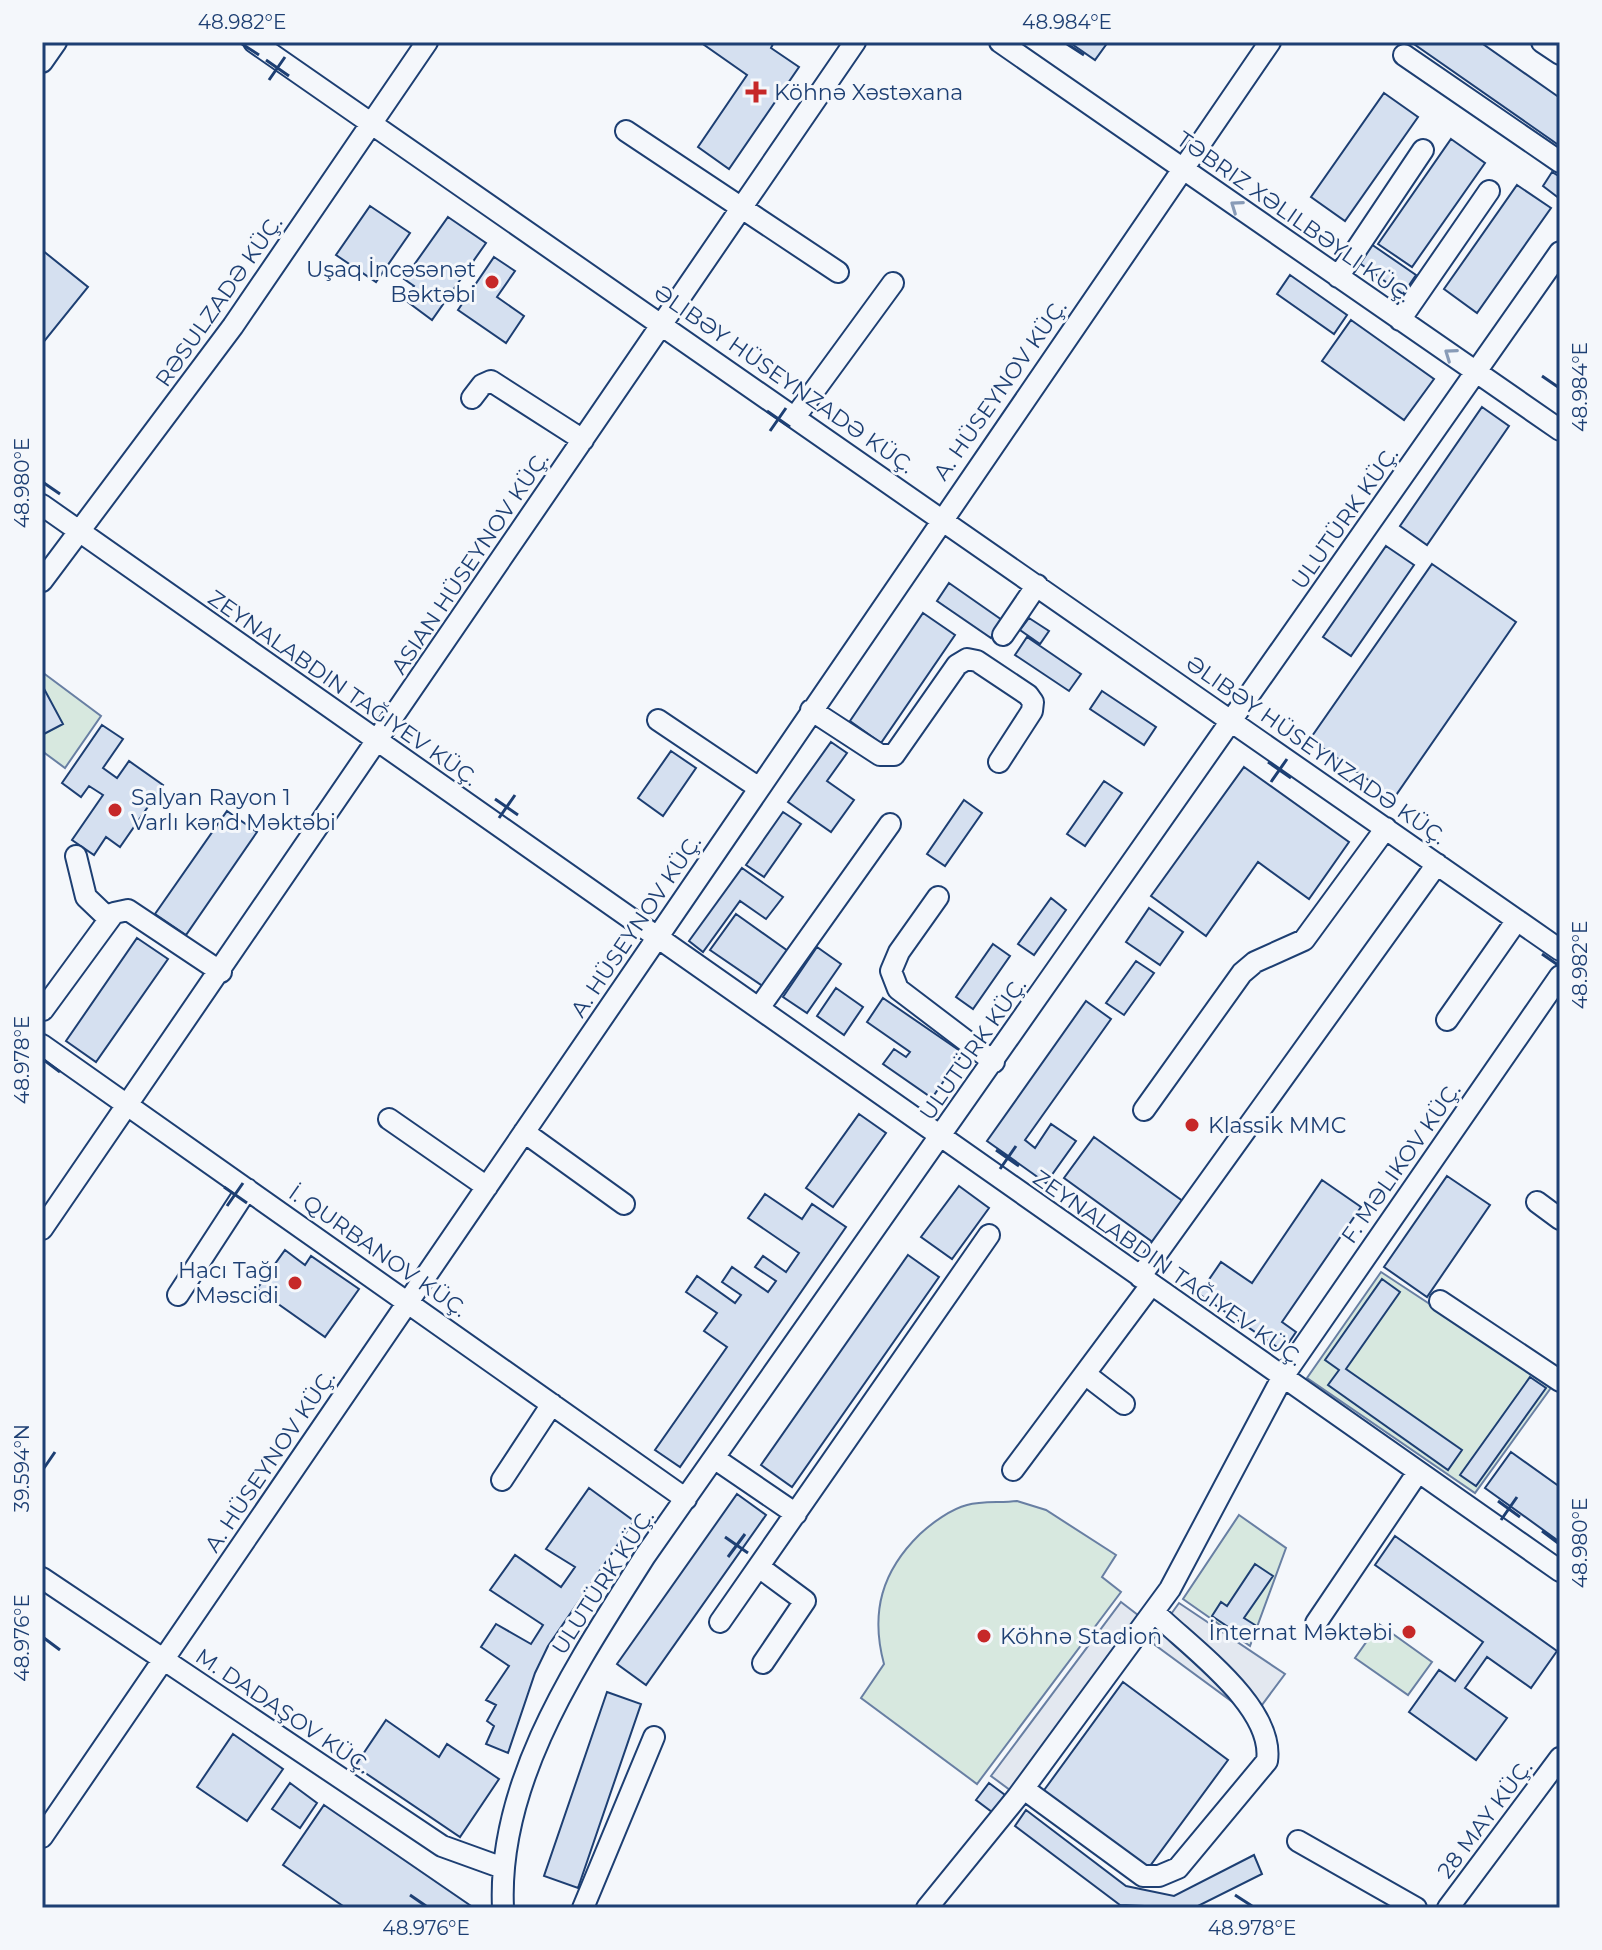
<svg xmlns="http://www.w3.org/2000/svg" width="1602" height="1950" viewBox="0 0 1602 1950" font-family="Montserrat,sans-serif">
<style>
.green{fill:#d7e8df;stroke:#687fa3;stroke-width:2}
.parking{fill:#e3e8f0;stroke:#687fa3;stroke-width:2}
.building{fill:#d5e0f0;stroke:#1d3f73;stroke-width:2}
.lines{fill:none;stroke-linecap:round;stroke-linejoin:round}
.minor-casing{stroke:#1d3f73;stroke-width:24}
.minor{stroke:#f4f7fb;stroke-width:20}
.oneway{stroke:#889bb7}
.ticks{fill:none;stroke:#1d3f73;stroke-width:3}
.poi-dot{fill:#c62828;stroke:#f4f7fb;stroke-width:3}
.labels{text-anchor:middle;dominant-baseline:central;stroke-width:6;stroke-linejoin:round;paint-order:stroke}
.poi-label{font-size:22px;fill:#1d3f73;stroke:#f4f7fb;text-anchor:start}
.street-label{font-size:22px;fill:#1d3f73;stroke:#f4f7fb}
.neatline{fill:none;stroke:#1d3f73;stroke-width:3}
.ticks-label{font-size:20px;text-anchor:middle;fill:#1d3f73}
</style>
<rect width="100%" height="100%" fill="#f4f7fb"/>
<path class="green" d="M 42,672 L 101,716 L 65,768 L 42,751 Z
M 1381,1272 L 1553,1385 L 1475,1493 L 1307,1378 Z
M 1017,1501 L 1046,1510 L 1116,1555 L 1102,1577 L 1121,1592 L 977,1784 L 861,1698 L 884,1664 C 870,1612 882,1571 920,1534 C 932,1523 951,1509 967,1505 C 982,1501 1001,1503 1017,1501 Z
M 1239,1515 L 1286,1548 L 1250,1646 L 1183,1599 Z
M 1379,1624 L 1432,1662 L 1408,1695 L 1355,1658 Z"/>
<path class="parking" d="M 1121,1602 L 1147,1622 L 1018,1796 L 991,1776 Z
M 1179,1603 L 1285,1674 L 1253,1717 L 1151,1642 Z"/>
<path class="building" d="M 700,42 L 774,42 L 771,48 L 799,67 L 729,169 L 698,147 L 747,75 Z
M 1069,42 L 1108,42 L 1095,60 Z
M 1411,42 L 1480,42 L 1560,98 L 1560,146 Z
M 1384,93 L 1418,117 L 1345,221 L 1311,197 Z
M 1451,139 L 1485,163 L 1412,267 L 1378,244 Z
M 1552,172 L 1560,177 L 1560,199 L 1543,186 Z
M 1517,185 L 1551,208 L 1477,313 L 1444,289 Z
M 370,206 L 410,233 L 376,282 L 336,255 Z
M 448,217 L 486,243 L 432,320 L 405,300 L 414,286 L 404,279 Z
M 1371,244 L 1416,275 L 1403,294 L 1358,262 Z
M 42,250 L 88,287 L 42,344 Z
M 494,257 L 515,271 L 497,297 L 524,316 L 506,343 L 458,310 Z
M 1290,275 L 1347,315 L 1334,334 L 1277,294 Z
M 1351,320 L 1434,379 L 1404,420 L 1322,361 Z
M 1482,407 L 1509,426 L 1427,545 L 1400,526 Z
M 1386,546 L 1414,565 L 1351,656 L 1323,637 Z
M 1432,564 L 1516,622 L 1394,798 L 1310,739 Z
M 949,583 L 1002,620 L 991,638 L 937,601 Z
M 923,613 L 955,635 L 881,743 L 850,721 Z
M 1029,618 L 1049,631 L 1040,644 L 1020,630 Z
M 1027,637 L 1081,674 L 1069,691 L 1015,655 Z
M 42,685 L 63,724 L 42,735 Z
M 1102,691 L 1156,727 L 1144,745 L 1090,709 Z
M 102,725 L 123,739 L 103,768 L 117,778 L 129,761 L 163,785 L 120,847 L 106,837 L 94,855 L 72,840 L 103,795 L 89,786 L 81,797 L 62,783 Z
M 831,742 L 847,753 L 827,781 L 854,800 L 831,832 L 788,802 Z
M 671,751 L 696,768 L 663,816 L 638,798 Z
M 1244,767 L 1349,842 L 1309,899 L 1258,862 L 1206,936 L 1151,896 Z
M 1104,781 L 1122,793 L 1085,846 L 1067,834 Z
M 964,800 L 982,813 L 945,866 L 927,854 Z
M 227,811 L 257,832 L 186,935 L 155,914 Z
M 783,812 L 801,824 L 764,877 L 746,865 Z
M 742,868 L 783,897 L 766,919 L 740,901 L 703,952 L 689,941 Z
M 1051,898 L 1066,910 L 1034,955 L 1018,944 Z
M 1149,908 L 1183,932 L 1160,965 L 1126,942 Z
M 736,914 L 788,951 L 764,987 L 710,950 Z
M 137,938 L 168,959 L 96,1062 L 66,1041 Z
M 993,944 L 1010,956 L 973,1009 L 956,997 Z
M 817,947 L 841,964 L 807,1013 L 783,997 Z
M 1136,961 L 1154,973 L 1124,1015 L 1106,1003 Z
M 836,988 L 863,1007 L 844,1035 L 817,1016 Z
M 883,998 L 963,1053 L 932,1098 L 883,1064 L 894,1049 L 906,1057 L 910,1052 L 867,1022 Z
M 1086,1001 L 1111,1019 L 1025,1140 L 1035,1148 L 1051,1124 L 1076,1141 L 1046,1183 L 987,1141 Z
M 859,1114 L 886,1133 L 833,1207 L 806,1188 Z
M 1094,1137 L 1184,1202 L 1154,1243 L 1064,1178 Z
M 1447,1176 L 1490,1205 L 1427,1297 L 1384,1267 Z
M 1322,1180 L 1361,1207 L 1282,1322 L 1296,1332 L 1283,1351 L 1199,1294 L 1221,1262 L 1252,1283 Z
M 959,1186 L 989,1208 L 952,1259 L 921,1237 Z
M 765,1194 L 802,1219 L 812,1204 L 846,1227 L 680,1467 L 655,1450 L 727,1347 L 704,1331 L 717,1313 L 686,1292 L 697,1276 L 735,1303 L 741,1295 L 722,1282 L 732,1267 L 768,1292 L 776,1281 L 755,1267 L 763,1256 L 786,1272 L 799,1253 L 748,1218 Z
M 285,1250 L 305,1265 L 311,1256 L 359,1289 L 325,1337 L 257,1289 Z
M 908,1255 L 939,1277 L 792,1487 L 761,1465 Z
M 1382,1279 L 1400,1292 L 1346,1369 L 1462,1450 L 1448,1470 L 1328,1385 L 1339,1370 L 1325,1360 Z
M 1530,1377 L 1546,1388 L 1476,1486 L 1460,1475 Z
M 1511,1452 L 1560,1487 L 1560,1542 L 1485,1488 Z
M 589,1488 L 634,1521 L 548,1646 L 535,1673 L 508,1753 L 486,1744 L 494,1726 L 487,1721 L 496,1705 L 486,1700 L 509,1666 L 481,1647 L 496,1624 L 531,1644 L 543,1625 L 490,1590 L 515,1555 L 561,1587 L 575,1567 L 546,1549 Z
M 737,1494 L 766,1515 L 646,1685 L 617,1664 Z
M 1395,1536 L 1557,1651 L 1531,1688 L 1487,1657 L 1465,1688 L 1507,1718 L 1476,1760 L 1409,1712 L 1439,1670 L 1455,1681 L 1483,1642 L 1375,1565 Z
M 1255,1564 L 1273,1576 L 1244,1618 L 1255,1625 L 1246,1639 L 1212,1616 L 1221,1602 L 1227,1606 Z
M 1123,1682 L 1228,1760 L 1147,1870 L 1042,1793 Z
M 607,1692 L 641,1704 L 578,1888 L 544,1876 Z
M 386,1720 L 439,1757 L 447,1744 L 499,1779 L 460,1837 L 355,1766 Z
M 233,1734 L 283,1769 L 247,1821 L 197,1787 Z
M 290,1783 L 317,1803 L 300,1828 L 272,1809 Z
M 989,1783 L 1005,1795 L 992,1812 L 976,1800 Z
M 324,1805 L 474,1908 L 346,1908 L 283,1865 Z
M 1026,1810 L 1126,1886 L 1174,1896 L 1254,1855 L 1262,1874 L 1194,1908 L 1120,1905 L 1015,1826 Z"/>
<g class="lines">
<defs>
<path id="minor" d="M 254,42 L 1560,950
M 1000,42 L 1560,430
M 1542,42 L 1560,54
M 1404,55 L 1560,162
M 42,62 L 56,42
M 626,131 L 838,272
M 1338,277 L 1423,150
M 1400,320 L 1489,191
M 472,398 L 482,385 L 491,381 L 583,440
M 795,417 L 893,283
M 42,505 L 1560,1571
M 42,581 L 233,326 L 427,42
M 1003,635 L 1037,585
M 811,710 L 880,755 L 894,755 L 957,665 L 967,659 L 977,661 L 1028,695 L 1033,702 L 1032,711 L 999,762
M 658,720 L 759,788
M 76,856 L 86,897 L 109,919
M 938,897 L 899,952 L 891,971 L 898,989 L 994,1062
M 759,1008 L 890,824
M 43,1010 L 114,913 L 128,910 L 221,972
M 1447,1020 L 1517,920
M 42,1045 L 686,1499
M 1144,1110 L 1242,973 L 1255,962 L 1304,940 L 1386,828
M 389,1119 L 487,1187
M 524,1132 L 624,1204
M 1537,1202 L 1560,1219
M 42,1229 L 855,42
M 1140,1277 L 1437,864
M 178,1295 L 247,1189
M 1440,1301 L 1560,1381
M 1085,1374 L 1124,1404
M 714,1458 L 796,1514
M 1013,1470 L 1151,1285
M 502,1480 L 552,1404
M 759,1567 L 805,1601 L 763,1663
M 42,1578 L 442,1846 L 503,1868
M 720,1622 L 989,1235
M 1316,1623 L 1418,1472
M 1024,1789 L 1143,1876 L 1159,1876 L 1178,1868 L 1267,1761 C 1275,1707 1191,1648 1154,1612
M 42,1837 L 1270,42
M 1298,1841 L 1416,1908
M 503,1908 C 497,1779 579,1661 645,1556 L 1560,252
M 583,1908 L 654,1737
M 927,1908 L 1018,1796 L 1170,1589 L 1282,1378 L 1560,976
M 1448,1908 L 1560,1758"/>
</defs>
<use href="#minor" class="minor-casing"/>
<use href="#minor" class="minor"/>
</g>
<defs><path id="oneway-chevron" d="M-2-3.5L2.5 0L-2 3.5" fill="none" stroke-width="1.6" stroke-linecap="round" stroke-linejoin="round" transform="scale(2)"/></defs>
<g class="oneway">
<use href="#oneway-chevron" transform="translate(1236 206) rotate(-145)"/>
<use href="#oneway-chevron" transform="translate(1450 354) rotate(-145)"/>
</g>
<path class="ticks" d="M 242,44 L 259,55M 1067,44 L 1084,55M 266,60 L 289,76M 269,80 L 285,57M 1542,376 L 1558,387M 767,411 L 790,427M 770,431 L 786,408M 44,483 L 60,494M 1268,762 L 1291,778M 1271,782 L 1287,759M 495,799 L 518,815M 499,818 L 515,795M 1542,954 L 1558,965M 44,1060 L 60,1072M 996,1150 L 1019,1166M 1000,1169 L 1016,1146M 224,1187 L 247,1203M 227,1206 L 243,1183M 44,1468 L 55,1452M 1498,1501 L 1520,1517M 1501,1520 L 1517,1497M 1542,1531 L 1558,1543M 725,1537 L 748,1553M 728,1557 L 745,1534M 44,1638 L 60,1650M 410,1895 L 426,1906M 1235,1895 L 1252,1906"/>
<g class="poi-dot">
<path d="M752 80h8v8h8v8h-8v8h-8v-8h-8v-8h8z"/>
<circle cx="492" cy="282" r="8"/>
<circle cx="115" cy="810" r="8"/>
<circle cx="1192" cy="1125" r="8"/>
<circle cx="295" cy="1283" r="8"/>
<circle cx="1409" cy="1632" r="8"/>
<circle cx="984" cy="1636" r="8"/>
</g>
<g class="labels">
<g class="poi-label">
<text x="774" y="92">Köhnə Xəstəxana</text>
<text x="476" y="269" text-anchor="end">Uşaq İncəsənət<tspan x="476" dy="25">Bəktəbi</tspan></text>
<text x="131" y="797">Salyan Rayon 1<tspan x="131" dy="25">Varlı kənd Məktəbi</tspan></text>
<text x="1208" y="1125">Klassik MMC</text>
<text x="279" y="1270" text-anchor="end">Hacı Tağı<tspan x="279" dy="25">Məscidi</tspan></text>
<text x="1393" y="1632" text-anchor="end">İnternat Məktəbi</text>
<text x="1000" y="1636">Köhnə Stadion</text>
</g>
<g class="street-label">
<text transform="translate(1294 217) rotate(35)">TƏBRIZ XƏLILBƏYLI KÜÇ.</text>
<text transform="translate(219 301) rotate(-55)">RƏSULZADƏ KÜÇ.</text>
<text transform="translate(784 379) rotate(35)">ƏLIBƏY HÜSEYNZADƏ KÜÇ.</text>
<text transform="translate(1000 390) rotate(-55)">A. HÜSEYNOV KÜÇ.</text>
<text transform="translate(1345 518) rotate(-55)">ULUTÜRK KÜÇ.</text>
<text transform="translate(470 563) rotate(-56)">ASIAN HÜSEYNOV KÜÇ.</text>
<text transform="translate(343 688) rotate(35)">ZEYNALABDIN TAĞIYEV KÜÇ.</text>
<text transform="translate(1316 750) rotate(35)">ƏLIBƏY HÜSEYNZADƏ KÜÇ.</text>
<text transform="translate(636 926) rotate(-56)">A. HÜSEYNOV KÜÇ.</text>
<text transform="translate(973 1049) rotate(-55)">ULUTÜRK KÜÇ.</text>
<text transform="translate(1401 1163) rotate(-55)">F. MƏLIKOV KÜÇ.</text>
<text transform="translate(378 1251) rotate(35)">İ. QURBANOV KÜÇ.</text>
<text transform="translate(1168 1268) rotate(35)">ZEYNALABDIN TAĞIYEV KÜÇ.</text>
<text transform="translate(270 1461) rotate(-56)">A. HÜSEYNOV KÜÇ.</text>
<text transform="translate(603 1582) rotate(-57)">ULUTÜRK KÜÇ.</text>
<text transform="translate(283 1711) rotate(34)">M. DADAŞOV KÜÇ.</text>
<text transform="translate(1485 1819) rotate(-53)">28 MAY KÜÇ.</text>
</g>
</g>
<rect width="1602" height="1950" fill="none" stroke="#f4f7fb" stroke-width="88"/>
<rect x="44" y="44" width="1514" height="1862" class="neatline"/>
<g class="ticks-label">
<text x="242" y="29">48.982°E</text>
<text x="1067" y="29">48.984°E</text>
<text transform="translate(1580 387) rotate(-90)" y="7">48.984°E</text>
<text transform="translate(22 483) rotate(-90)" y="7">48.980°E</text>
<text transform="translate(1580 965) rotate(-90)" y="7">48.982°E</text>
<text transform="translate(22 1060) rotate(-90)" y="7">48.978°E</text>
<text transform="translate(22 1468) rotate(-90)" y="7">39.594°N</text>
<text transform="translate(1580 1543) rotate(-90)" y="7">48.980°E</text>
<text transform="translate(22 1638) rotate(-90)" y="7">48.976°E</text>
<text x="426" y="1935">48.976°E</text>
<text x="1252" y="1935">48.978°E</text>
</g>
</svg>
